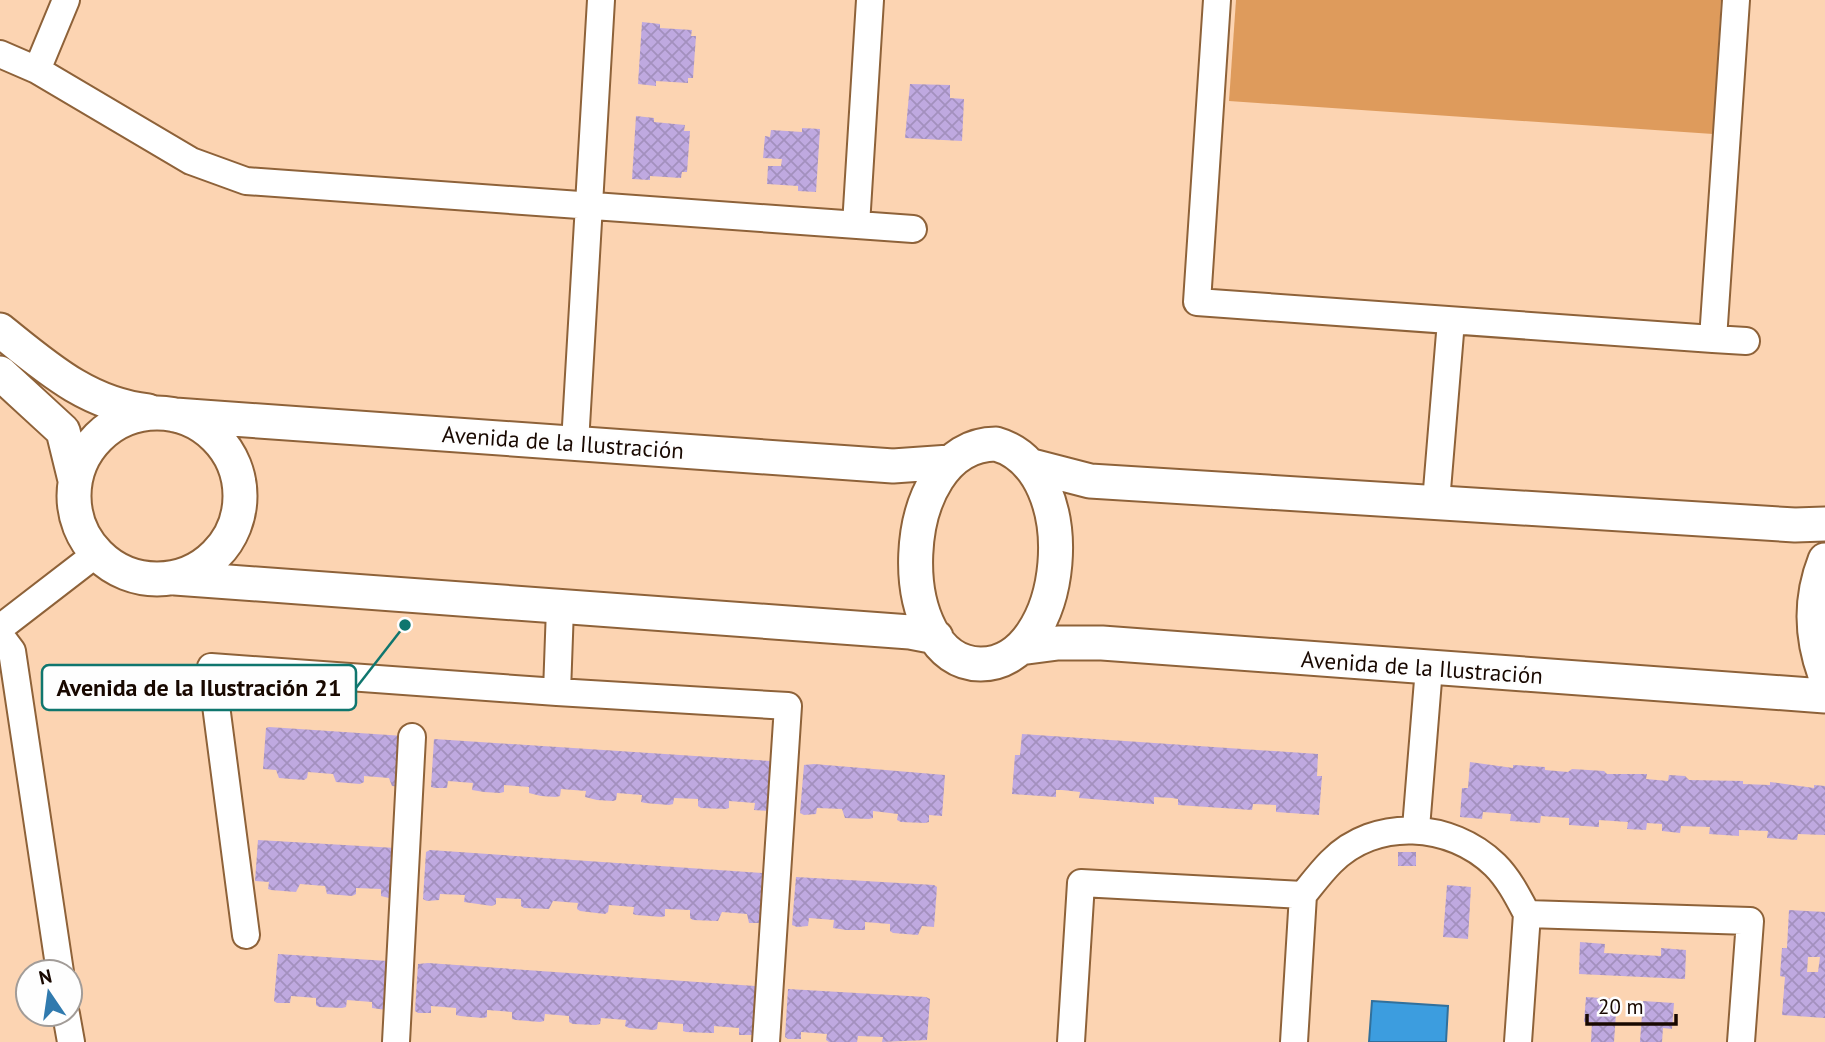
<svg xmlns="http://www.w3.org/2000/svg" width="1825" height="1042" viewBox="0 0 1825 1042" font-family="'PT Sans',sans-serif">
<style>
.grass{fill:#de9b5c}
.water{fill:#3c9ddf;stroke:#31709c;stroke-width:2}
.building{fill:url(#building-cross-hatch);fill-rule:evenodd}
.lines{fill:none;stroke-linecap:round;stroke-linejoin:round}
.minor-casing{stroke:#8e6239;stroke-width:30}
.tertiary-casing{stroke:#8e6239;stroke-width:37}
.minor{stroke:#fff;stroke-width:26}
.tertiary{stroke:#fff;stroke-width:33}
.labels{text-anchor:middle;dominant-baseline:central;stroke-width:5;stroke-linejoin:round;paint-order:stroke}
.street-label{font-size:23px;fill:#180800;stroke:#fefefe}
.leader{fill:none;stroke:#0f766e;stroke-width:2.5}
.callout-dot{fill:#0f766e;stroke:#fefefe;stroke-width:2.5}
.callout{fill:#fefefe;stroke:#0f766e;stroke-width:2.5}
.callout-label{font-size:24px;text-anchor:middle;font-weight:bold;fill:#180800}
</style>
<defs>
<pattern id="building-cross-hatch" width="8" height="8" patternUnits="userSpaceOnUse" patternTransform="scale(1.75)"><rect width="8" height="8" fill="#bfa9e0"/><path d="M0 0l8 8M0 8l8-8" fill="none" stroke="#a390be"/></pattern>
</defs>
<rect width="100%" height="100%" fill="#fcd4b2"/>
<path class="grass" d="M 1236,0 L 1721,0 L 1713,134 L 1229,101 Z"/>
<path class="water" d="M 1372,1001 L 1448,1006 L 1446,1042 L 1369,1042 Z"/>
<path class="building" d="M 642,22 L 660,24 L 660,28 L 692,30 L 691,36 L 696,36 L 693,78 L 688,78 L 688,83 L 656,81 L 656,86 L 638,84 Z
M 910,84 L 950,85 L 950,98 L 964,99 L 962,141 L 905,138 Z
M 636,116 L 654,118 L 654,122 L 685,125 L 684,131 L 690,131 L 687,172 L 682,172 L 681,178 L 650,176 L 650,180 L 632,179 Z
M 802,128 L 820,129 L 816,192 L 798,191 L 798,186 L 767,184 L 768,166 L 781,166 L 782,159 L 763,158 L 765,136 L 770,137 L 771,130 L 802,132 Z
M 269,727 L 404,736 L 401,787 L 392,786 L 389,778 L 364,776 L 364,782 L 360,784 L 336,782 L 333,774 L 308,772 L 307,778 L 304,780 L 279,778 L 276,770 L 263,769 L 266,728 Z
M 1022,734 L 1318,754 L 1317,776 L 1322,776 L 1319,815 L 1276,812 L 1276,805 L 1253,804 L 1252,810 L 1178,805 L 1178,799 L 1172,798 L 1154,797 L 1154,804 L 1079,798 L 1080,792 L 1062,790 L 1056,790 L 1056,797 L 1012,794 L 1015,755 L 1020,755 Z
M 434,739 L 770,761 L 774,763 L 769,811 L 754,810 L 755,803 L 729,801 L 729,808 L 726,809 L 701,808 L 698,806 L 698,799 L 674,798 L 673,804 L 669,805 L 645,803 L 641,802 L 642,795 L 617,793 L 616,800 L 613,801 L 597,800 L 585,797 L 586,791 L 561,789 L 560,796 L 556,797 L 541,796 L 529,793 L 529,787 L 504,785 L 504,792 L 500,793 L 484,792 L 472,790 L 473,783 L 448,781 L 447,788 L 435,788 L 431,787 Z
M 1470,762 L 1513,768 L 1513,765 L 1545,767 L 1545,770 L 1568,772 L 1572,769 L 1604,771 L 1607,774 L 1647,774 L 1646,779 L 1668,781 L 1669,775 L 1685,776 L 1689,780 L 1743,781 L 1743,784 L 1770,785 L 1770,782 L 1814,788 L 1814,785 L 1825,786 L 1825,835 L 1798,834 L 1797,840 L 1767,838 L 1768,831 L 1739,830 L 1739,836 L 1709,834 L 1710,827 L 1681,826 L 1680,833 L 1662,831 L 1662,824 L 1647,823 L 1646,830 L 1627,829 L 1628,822 L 1599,820 L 1599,827 L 1569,825 L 1569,818 L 1541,816 L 1540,823 L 1510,821 L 1511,814 L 1483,812 L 1482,819 L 1460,817 L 1462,788 L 1468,788 Z
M 814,764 L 945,775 L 942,816 L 929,815 L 929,822 L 925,823 L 901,822 L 897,820 L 898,814 L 873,811 L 873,818 L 869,819 L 845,818 L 842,809 L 817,808 L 816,814 L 804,815 L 800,813 L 804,765 Z
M 258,840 L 396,848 L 393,899 L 381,896 L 381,889 L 356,888 L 356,894 L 352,896 L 327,894 L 325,886 L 300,884 L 296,892 L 271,890 L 268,889 L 269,882 L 255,881 Z
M 430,850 L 762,873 L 761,923 L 749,923 L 747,914 L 722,912 L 718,921 L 693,920 L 690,918 L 690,910 L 665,909 L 665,916 L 662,917 L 636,915 L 633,914 L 634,907 L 609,905 L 608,912 L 605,914 L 580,911 L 577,909 L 578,903 L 553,901 L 549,909 L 524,908 L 521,906 L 521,899 L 496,898 L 496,904 L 492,906 L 464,902 L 465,895 L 440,894 L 439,900 L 427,901 L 423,899 L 426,852 Z
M 1398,852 L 1416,852 L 1416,866 L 1398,866 Z
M 796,877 L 934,885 L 937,887 L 934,927 L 922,926 L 918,935 L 893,933 L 890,931 L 890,924 L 865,922 L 865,930 L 846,930 L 833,928 L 834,920 L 809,918 L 808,926 L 797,927 L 792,925 Z
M 1447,885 L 1471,887 L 1468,939 L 1443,937 Z
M 1789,910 L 1825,912 L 1825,1018 L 1782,1015 L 1785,977 L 1780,976 L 1782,948 L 1787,948 ZM 1808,957 L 1820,957 L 1818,972 L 1807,972 Z
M 1580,942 L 1605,944 L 1604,953 L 1661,956 L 1661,948 L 1686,950 L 1685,979 L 1579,974 Z
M 278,954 L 388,961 L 386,1010 L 372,1008 L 372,1002 L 347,1000 L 346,1007 L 342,1008 L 319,1007 L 316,1005 L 316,998 L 291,996 L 290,1003 L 277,1003 L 274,1001 Z
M 428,963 L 755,986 L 758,987 L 753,1035 L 739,1035 L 739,1028 L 714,1026 L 714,1033 L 710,1033 L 686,1032 L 683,1031 L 683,1024 L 658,1022 L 657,1029 L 654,1030 L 629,1028 L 625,1026 L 626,1020 L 601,1018 L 600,1024 L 596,1025 L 573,1024 L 569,1022 L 569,1016 L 545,1014 L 544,1021 L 540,1022 L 516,1020 L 512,1019 L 512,1012 L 487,1010 L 487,1017 L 483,1018 L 460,1016 L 456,1015 L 456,1008 L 431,1006 L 431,1013 L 418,1013 L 415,1011 L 418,964 Z
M 788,989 L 926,997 L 930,999 L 927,1040 L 882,1042 L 883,1037 L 858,1036 L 857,1042 L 829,1042 L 826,1040 L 827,1034 L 801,1032 L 801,1039 L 788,1039 L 785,1037 Z
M 1586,997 L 1617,999 L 1614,1042 L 1591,1042 L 1592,1022 L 1584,1022 Z
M 1643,1001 L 1674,1003 L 1672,1029 L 1663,1028 L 1662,1042 L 1640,1042 Z"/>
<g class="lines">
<defs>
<path id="minor" d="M 1217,0 L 1197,302 L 1713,339 L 1736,0
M 0,54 L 37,70 L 191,161 L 246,181 L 913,229
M 37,70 L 66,0
M 856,225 L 870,0
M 1713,339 L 1746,341
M 575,443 L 601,0
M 1436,502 L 1451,321
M 560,608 L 557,692 L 788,706 L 766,1042
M 0,628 L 96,554
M 0,635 L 12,651 L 60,972
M 1416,828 L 1429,668
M 246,935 L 211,667 L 557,692
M 66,1014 L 71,1042
M 396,1042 L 412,737
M 1071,1042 L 1081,883 L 1303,895 C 1312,884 1321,872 1331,862 C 1375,817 1451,822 1495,865 C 1509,879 1518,897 1527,914 L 1750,921 L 1741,1042
M 1294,1042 L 1303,895
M 1518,1042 L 1527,914"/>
<path id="tertiary" d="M 0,330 C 46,367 87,404 148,411
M 0,373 L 63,431 L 75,480
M74 496a83 83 0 1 1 166 0a83 83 0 1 1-166 0Z
M 175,415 L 893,466 L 950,462
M 996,444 C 1087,470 1067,664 981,664 C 890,665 893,444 996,444 Z
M 1032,466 L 1090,481 L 1795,525 L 1825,524
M 1825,560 C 1810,598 1811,637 1825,675
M 175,578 L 910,632 L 936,637
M 1020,648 L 1058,643 L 1102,643 L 1825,696"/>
</defs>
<use href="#minor" class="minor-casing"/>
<use href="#tertiary" class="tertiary-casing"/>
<use href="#minor" class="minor"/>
<use href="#tertiary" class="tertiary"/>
</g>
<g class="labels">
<g class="street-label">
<text transform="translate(563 442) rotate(4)">Avenida de la Ilustración</text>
<text transform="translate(1422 667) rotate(4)">Avenida de la Ilustración</text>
</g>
</g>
<path class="leader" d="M405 625L356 688"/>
<circle class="callout-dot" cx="405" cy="625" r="7"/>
<rect class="callout" x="42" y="665" width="314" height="45" rx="7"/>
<g class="callout-label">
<text x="199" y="696">Avenida de la Ilustración 21</text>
</g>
<g transform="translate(49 993) rotate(347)"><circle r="33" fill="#fefefe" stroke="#a29c98" stroke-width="2"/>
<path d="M0-5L12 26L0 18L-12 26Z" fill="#307aae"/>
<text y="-10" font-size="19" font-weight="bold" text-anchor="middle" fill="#180800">N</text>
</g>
<path d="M1587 1014v10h89v-10" fill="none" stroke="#180800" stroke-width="3.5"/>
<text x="1598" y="1014" font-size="21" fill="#180800" stroke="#fefefe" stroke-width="5" paint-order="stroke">20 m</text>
</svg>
